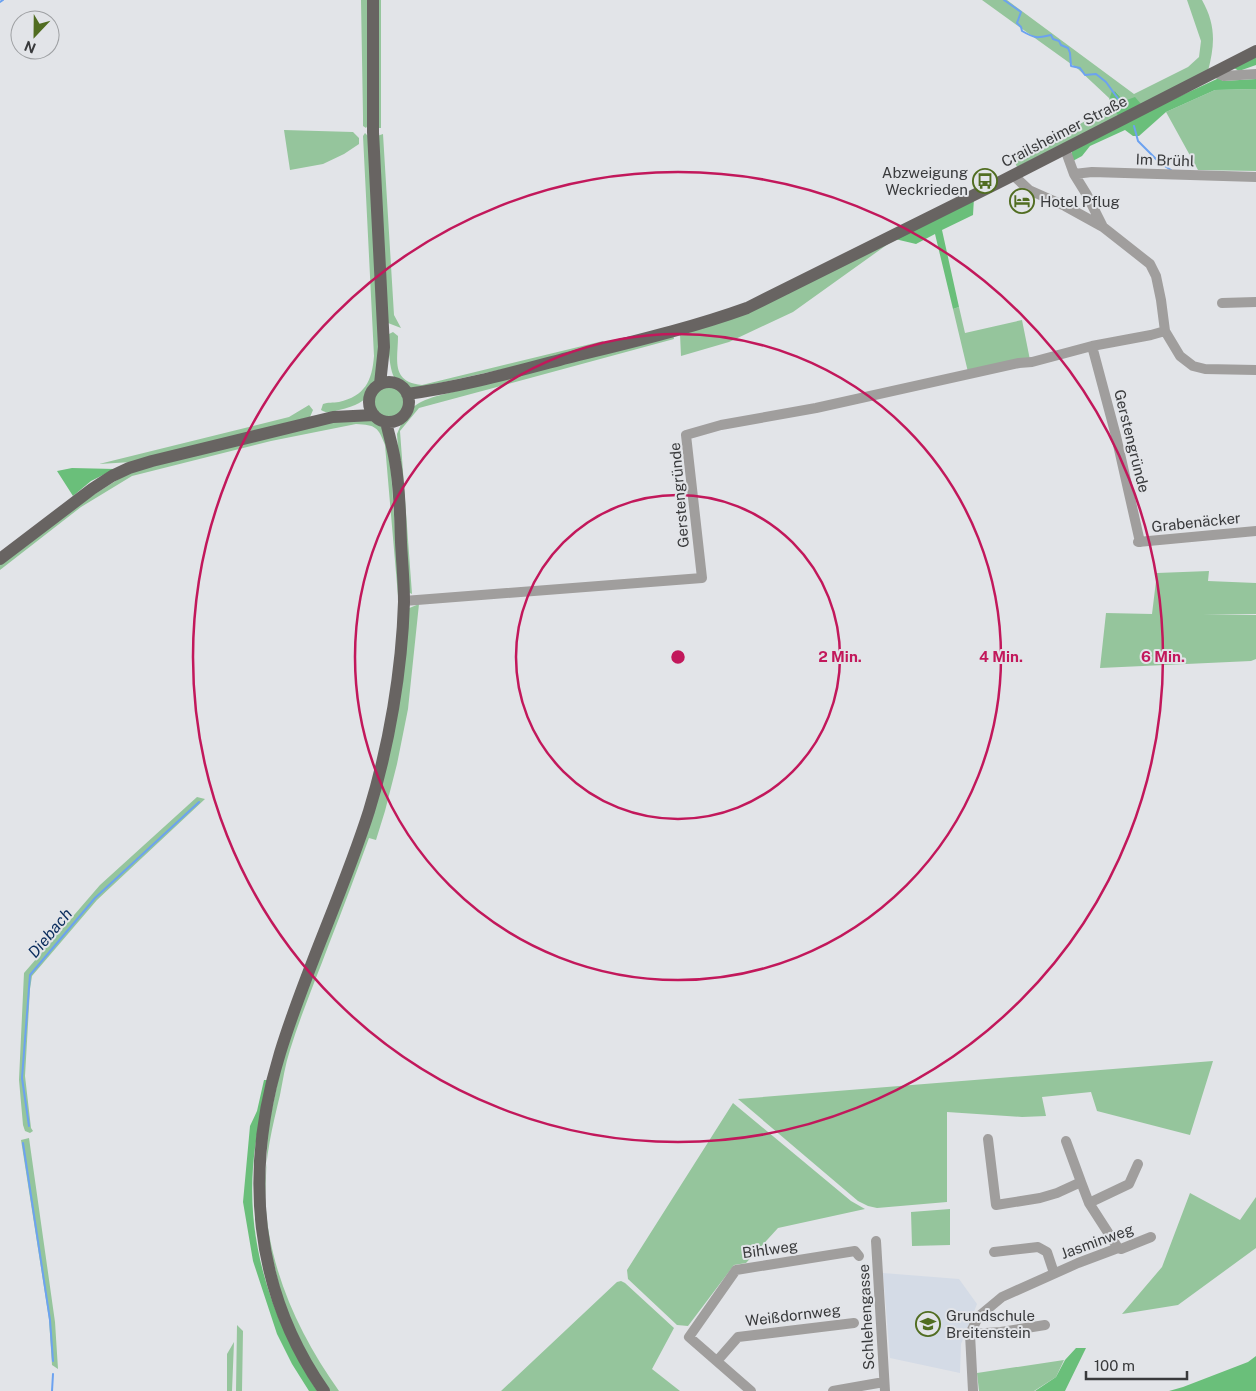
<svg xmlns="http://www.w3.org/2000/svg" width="1256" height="1391" viewBox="0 0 1256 1391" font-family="'Public Sans',sans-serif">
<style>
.built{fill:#d4dbe6}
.green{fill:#95c59c}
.forest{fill:#6abf7a}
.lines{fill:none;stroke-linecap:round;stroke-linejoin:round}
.stream{stroke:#6ca2f0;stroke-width:2}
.minor{stroke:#a09e9d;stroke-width:10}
.major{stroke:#686462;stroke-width:12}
.ring{fill:none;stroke:#c2185b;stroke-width:2.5}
.labels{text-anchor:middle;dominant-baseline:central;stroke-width:4;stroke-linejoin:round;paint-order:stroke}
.street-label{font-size:15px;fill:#393a3c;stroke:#e2e4e8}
.poi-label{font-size:15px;fill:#393a3c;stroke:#e2e4e8;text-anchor:start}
.water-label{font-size:16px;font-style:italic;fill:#082b5c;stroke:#e2e4e8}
.centre{fill:#c2185b;stroke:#e2e4e8;stroke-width:2.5}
.ring-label{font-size:15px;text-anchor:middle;font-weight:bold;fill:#c2185b;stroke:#e2e4e8;stroke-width:4;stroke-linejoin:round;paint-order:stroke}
</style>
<rect width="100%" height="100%" fill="#e2e4e8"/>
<path class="built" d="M 883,1273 L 959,1279 L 977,1304 L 961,1344 L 960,1373 L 890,1358 Z"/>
<path class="green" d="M 361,0 L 367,0 L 368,125 L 366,128 L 363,126 L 363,116 Z
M 376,0 L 381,0 L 381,128 L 377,128 Z
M 982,0 L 1007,0 L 1134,94 L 1188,67 L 1199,57 L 1201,41 L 1187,0 L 1202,0 C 1216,25 1215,44 1208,71 L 1141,104 L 1124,101 L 1116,92 L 1118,116 L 1017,167 L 1013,158 L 1111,108 L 1109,98 L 1078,69 Z
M 1256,89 L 1256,171 L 1198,170 L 1166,112 L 1215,90 Z
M 284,130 L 353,132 L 359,138 L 359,144 L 344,154 L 323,164 L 290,170 Z
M 365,133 L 368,136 L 381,358 C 373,390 374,402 339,410 C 332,412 327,414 321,410 L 323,404 C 328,402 333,403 339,402 C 365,396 372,381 374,356 L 363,136 Z
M 383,134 L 394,315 L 401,328 L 388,323 L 377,136 Z
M 895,239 L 793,312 L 729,342 L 681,356 L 680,334 Z
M 959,307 L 965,333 L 1022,320 L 1030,360 L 968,372 L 953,309 Z
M 393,332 L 398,336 C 398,359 390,382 422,385 L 603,341 L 606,344 L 517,366 L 412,389 C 405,386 396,382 393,375 C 389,364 388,345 389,334 Z
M 673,335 L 674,339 L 419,408 L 400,431 L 412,594 L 408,592 L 397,434 C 407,410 413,403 437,396 Z
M373 403a16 16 0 1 1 32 0a16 16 0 1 1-32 0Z
M 309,405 L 313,410 L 310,417 L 132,462 L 99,464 L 289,417 Z
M 370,418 L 378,422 L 386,434 L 391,470 L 399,591 L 398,596 L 385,445 C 378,427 376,425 356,424 L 271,441 L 132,476 L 81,507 L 0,570 L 0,564 L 82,502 L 130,472 L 337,420 Z
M 1209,571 L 1208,581 L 1256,583 L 1256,614 L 1203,614 L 1256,615 L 1256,659 L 1251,661 L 1100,668 L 1106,613 L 1152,614 L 1157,573 Z
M 419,604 L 408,709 L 397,764 L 385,811 L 376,840 L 369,838 C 356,873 343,909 329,944 C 316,979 301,1014 290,1050 C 285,1065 283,1080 280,1095 C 272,1128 264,1162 265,1196 C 268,1268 298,1333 339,1391 L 329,1391 L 319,1378 L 285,1310 L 264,1223 L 268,1128 L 284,1052 L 364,835 L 407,609 Z
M 197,797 L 205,799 L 97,900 L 32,976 L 30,989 L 25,1076 L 31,1128 L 33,1131 L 30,1133 L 25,1131 L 23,1125 L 19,1080 L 24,973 L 100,885 Z
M 1213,1061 L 1190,1135 L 1097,1111 L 1091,1092 L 1042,1097 L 1046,1116 L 1022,1117 L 947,1112 L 947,1202 L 877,1208 L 868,1206 L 858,1201 L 738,1099 Z
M 733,1103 L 851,1201 L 865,1209 L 778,1228 L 746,1263 L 734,1265 L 688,1326 L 677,1325 L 628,1279 L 627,1270 Z
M 29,1138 L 55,1322 L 58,1369 L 52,1365 L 49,1319 L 21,1140 Z
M 1190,1193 L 1240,1220 L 1256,1197 L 1256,1248 L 1178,1305 L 1122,1314 L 1162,1267 Z
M 950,1209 L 950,1245 L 912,1246 L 911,1212 Z
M 621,1281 L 625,1283 L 674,1328 L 652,1369 L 680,1391 L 501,1391 L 617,1282 Z
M 237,1325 L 243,1331 L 242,1391 L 236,1391 Z
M 234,1342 L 232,1391 L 227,1391 L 227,1354 Z
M 1064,1360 L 1056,1377 L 1034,1391 L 979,1391 L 977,1373 Z"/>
<path class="forest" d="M 1256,57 L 1256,65 L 1239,71 L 1234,68 Z
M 1219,78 L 1223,81 L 1256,79 L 1256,89 L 1215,90 L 1166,112 L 1139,136 L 1133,136 L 1125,130 L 1090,146 L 1082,156 L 1071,162 L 1072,151 L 1163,104 Z
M 1112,91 L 1116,92 L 1124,101 L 1135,97 L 1141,104 L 1118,116 L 1110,97 Z
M 974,198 L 973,215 L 942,230 L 959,307 L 953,309 L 935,234 L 916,244 L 895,239 Z
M 72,468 L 115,469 L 91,481 L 73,496 L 57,471 Z
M 264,1080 L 268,1080 C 262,1109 255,1138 253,1167 C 247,1249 274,1323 317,1391 L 309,1391 L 292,1364 L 277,1334 L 253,1261 L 243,1202 L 250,1126 L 257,1111 Z
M 1076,1348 L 1086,1348 L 1065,1391 L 1035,1391 L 1056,1377 L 1065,1360 Z
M 1256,1356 L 1256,1391 L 1169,1391 L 1183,1387 L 1248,1362 Z"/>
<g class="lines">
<path class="stream" d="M 1004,0 L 1021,12 L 1017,23 L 1021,27 L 1022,31 C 1036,39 1037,38 1051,35 L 1053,39 L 1059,41 L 1061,45 L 1068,48 L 1070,53 L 1071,66 L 1080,68 L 1085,75 L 1096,74 L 1106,82 L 1124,107
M 0,2 L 3,0
M 1134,126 L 1138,141 L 1160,163 L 1171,170
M 29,1126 L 22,1078 L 30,975 L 95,898 L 199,802
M 23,1143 L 50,1320 L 53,1361
M 52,1391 L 53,1374"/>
<path class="minor" d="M 1214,72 L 1224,76 L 1256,74
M 1065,149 L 1074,174
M 1013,175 L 1029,190 L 1065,206 L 1103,227 L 1150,264 L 1156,276 L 1161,300 L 1165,331 L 1180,356 L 1193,366 L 1205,369 L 1256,370
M 1103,227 L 1087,195 L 1074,174 L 1092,172 L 1256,177
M 1222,303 L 1256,302
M 1092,346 L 1116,436 L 1140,542
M 1138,542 L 1256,531
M 404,601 L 702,578 L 686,435 L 721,425 L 816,408 L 1019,363 L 1032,362 L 1092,346 L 1151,335 L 1165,331
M 988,1139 L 996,1205 L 1040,1198 L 1057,1193 L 1081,1182 L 1089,1203 L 1118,1248
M 1066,1141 L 1081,1182
M 1089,1203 L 1129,1184 L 1138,1164
M 876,1241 L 885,1391
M 994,1252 L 1038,1247 L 1047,1252 L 1054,1273
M 970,1334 L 1001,1332 L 1045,1325
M 717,1361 L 738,1337 L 854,1323
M 751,1391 L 689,1337 L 736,1270 L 855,1251 L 859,1256
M 833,1391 L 884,1382
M 973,1391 L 970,1334 L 978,1317 L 1002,1297 L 1078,1263 L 1118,1248 L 1121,1249 L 1151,1237"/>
<path class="major" d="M 373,0 L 373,132 L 384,347 L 380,384
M369 402a20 20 0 1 1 40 0a20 20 0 1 1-40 0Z
M 407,394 C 461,387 514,372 567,358 C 627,343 689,329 747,308 L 992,186 L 1256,51
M 0,559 L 92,489 L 112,476 L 129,468 L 152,461 L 333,417 L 374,415
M 324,1391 C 253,1289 244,1170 280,1053 C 305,971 343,893 369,811 C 389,746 402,670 404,602 C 404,582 402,562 401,542 C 400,515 400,488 395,461 C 393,448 389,435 386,422"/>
</g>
<g class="ring">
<circle cx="678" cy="657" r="162"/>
<circle cx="678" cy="657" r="323"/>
<circle cx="678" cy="657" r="485"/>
</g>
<defs>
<symbol id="bus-ring" viewBox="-11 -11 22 22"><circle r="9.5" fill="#e2e4e8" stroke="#516d21" stroke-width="1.5"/><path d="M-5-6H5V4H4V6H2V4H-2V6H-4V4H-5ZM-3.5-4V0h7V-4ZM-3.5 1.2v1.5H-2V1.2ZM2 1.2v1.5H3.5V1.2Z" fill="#516d21"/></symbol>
<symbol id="hotel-ring" viewBox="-11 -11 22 22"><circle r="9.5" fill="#e2e4e8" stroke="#516d21" stroke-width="1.5"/><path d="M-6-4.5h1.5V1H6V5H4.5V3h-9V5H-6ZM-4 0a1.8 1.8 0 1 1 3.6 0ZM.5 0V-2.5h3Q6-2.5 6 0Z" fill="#516d21"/></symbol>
<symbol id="school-ring" viewBox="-11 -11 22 22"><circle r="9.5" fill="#e2e4e8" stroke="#516d21" stroke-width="1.5"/><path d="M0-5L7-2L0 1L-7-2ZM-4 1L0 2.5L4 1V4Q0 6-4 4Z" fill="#516d21"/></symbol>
</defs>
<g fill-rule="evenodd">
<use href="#bus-ring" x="971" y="167" width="28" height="28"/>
<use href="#hotel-ring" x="1008" y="187" width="28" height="28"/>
<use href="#school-ring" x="914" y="1310" width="28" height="28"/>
</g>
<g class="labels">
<g class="street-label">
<text transform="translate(1064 131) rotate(-27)">Crailsheimer Straße</text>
<text transform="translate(1165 160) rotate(2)">Im Brühl</text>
<text transform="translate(1132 441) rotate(76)">Gerstengründe</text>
<text transform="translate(679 495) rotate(-95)">Gerstengründe</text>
<text transform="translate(1196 522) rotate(-6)">Grabenäcker</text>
<text transform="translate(1097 1241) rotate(-20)">Jasminweg</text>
<text transform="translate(770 1249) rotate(-8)">Bihlweg</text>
<text transform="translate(793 1315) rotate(-7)">Weißdornweg</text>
<text transform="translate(866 1317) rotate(-93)">Schlehengasse</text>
</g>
<g class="poi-label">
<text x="968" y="172" text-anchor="end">Abzweigung<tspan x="968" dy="17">Weckrieden</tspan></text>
<text x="1040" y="201">Hotel Pflug</text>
<text x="946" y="1315">Grundschule<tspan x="946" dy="17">Breitenstein</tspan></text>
</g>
<g class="water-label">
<text transform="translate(50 933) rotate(-50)">Diebach</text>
</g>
</g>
<circle cx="678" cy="657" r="8" class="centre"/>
<g class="ring-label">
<text x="840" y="662">2 Min.</text>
<text x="1001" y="662">4 Min.</text>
<text x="1163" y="662">6 Min.</text>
</g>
<g transform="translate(35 35) rotate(202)"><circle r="24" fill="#e2e4e8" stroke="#9ea0a3"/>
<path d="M0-4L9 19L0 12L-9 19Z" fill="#516d21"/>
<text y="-8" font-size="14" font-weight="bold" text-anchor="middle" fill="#393a3c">N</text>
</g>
<path d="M1086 1371v8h101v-8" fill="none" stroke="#393a3c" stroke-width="2.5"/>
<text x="1094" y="1371" font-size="15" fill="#393a3c" stroke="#e2e4e8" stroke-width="4" paint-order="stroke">100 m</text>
</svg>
